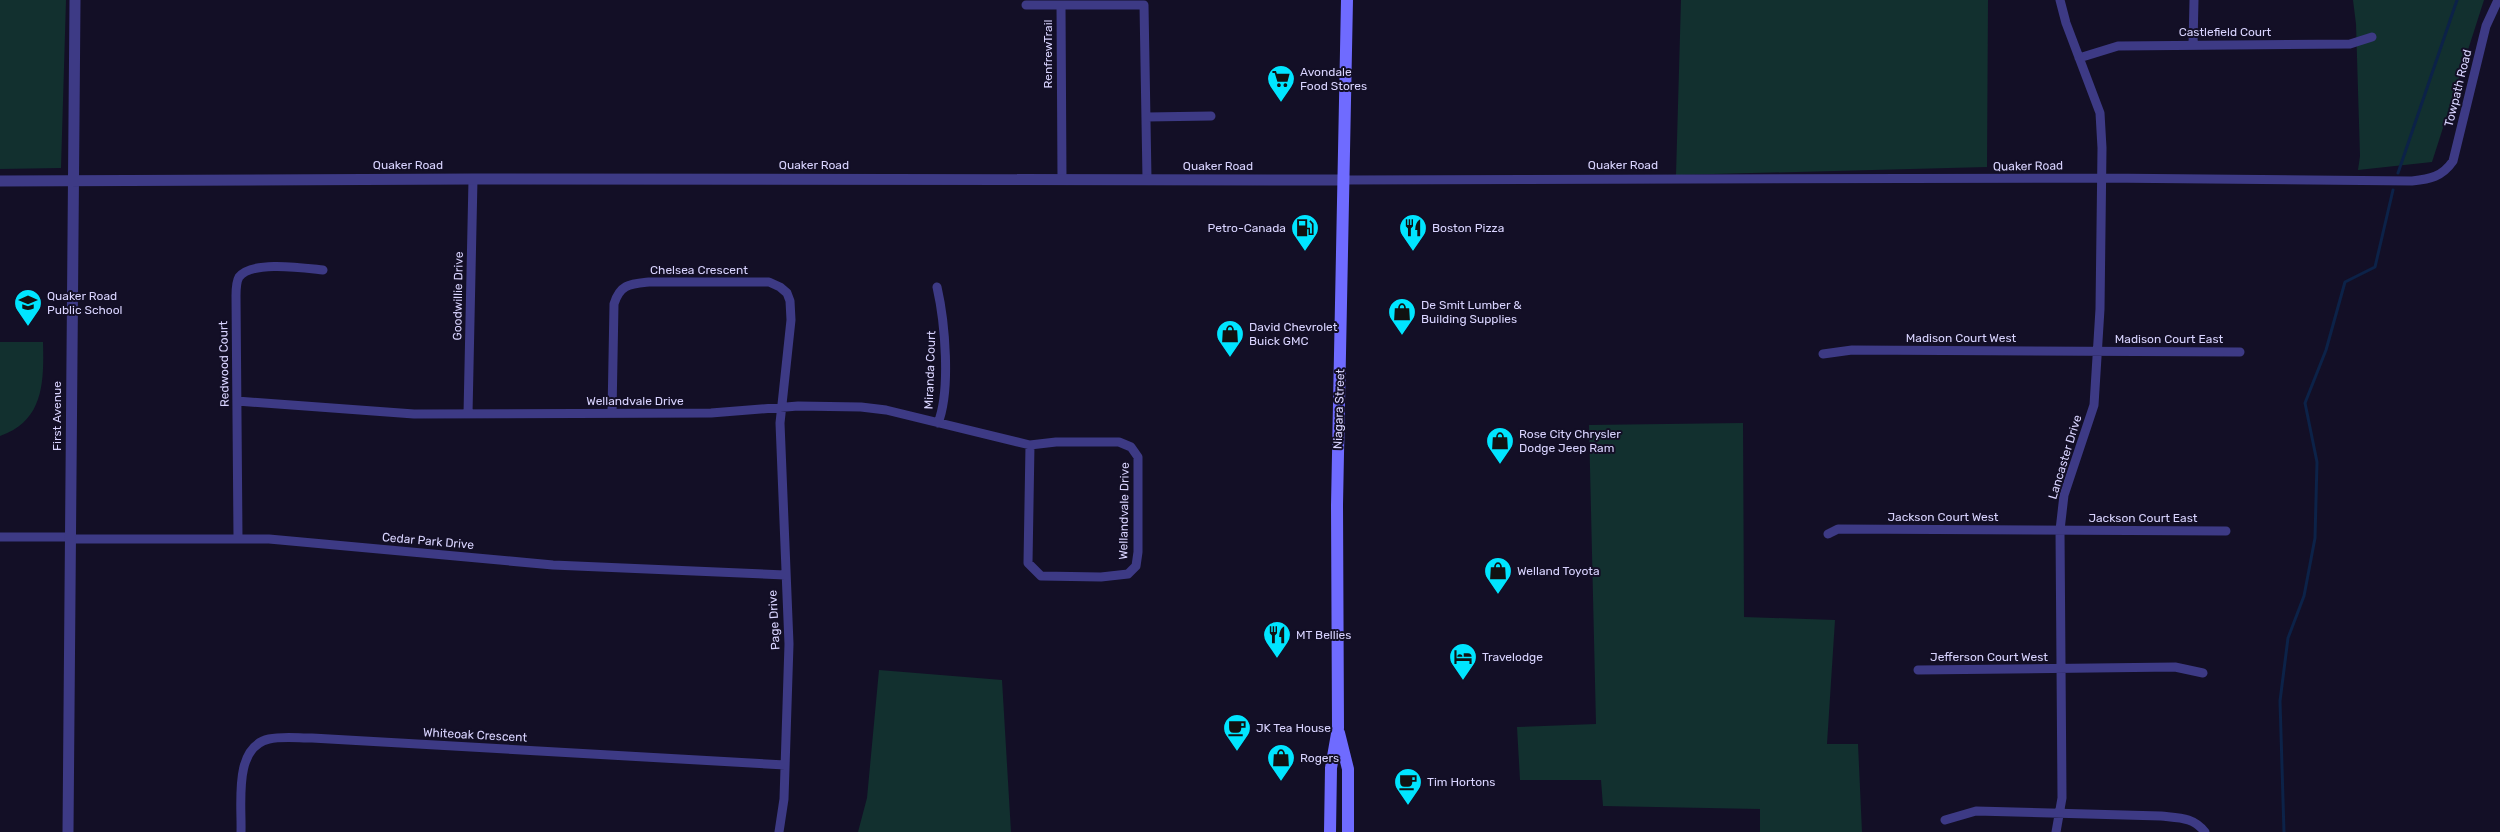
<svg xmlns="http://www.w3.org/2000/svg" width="2500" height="832" viewBox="0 0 2500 832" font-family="Rubik,sans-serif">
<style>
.green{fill:#12302f}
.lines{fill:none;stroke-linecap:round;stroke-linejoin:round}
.stream{stroke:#0c2248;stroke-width:3}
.minor{stroke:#3d3a85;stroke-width:9}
.tertiary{stroke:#3d3a85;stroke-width:11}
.secondary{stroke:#6f6bff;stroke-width:12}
.labels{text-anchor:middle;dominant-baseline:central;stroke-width:4;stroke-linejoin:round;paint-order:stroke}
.street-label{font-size:12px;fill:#d9d4ff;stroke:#130f26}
.poi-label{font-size:12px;fill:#d9d4ff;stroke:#130f26;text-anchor:start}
</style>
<rect width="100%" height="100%" fill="#130f26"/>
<path class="green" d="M 0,0 L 66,0 L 61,168 L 0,169 Z
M 1681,0 L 1988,0 L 1987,167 L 1676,175 Z
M 2353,0 L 2484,0 L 2432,162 L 2358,170 L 2360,156 L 2356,24 Z
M 0,342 L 43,342 C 44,382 44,421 0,436 Z
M 1743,423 L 1744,617 L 1835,620 L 1827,744 L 1858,744 L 1862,832 L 1760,832 L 1760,809 L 1603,806 L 1601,780 L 1520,780 L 1517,727 L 1596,724 L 1589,425 Z
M 879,670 L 1002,680 L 1011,832 L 858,832 L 867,798 Z"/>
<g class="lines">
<path class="stream" d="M 2398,173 L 2457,0
M 2284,832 L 2280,701 L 2288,638 L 2304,596 L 2315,538 L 2317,462 L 2305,403 L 2326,350 L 2345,282 L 2375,267 L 2393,190"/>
<path class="minor" d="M 1026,5 L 1061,5
M 2193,45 L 2194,0
M 2079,58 L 2118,46 L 2350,44 L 2372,37
M 1147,117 L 1211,116
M 1062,180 L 1061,5 L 1144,5 L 1147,179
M 1345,180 L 2101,178 L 2412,181 C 2430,179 2442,177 2453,161 L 2486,26 L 2498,0
M 937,287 C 945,322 951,390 938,423
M 1823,354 L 1852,350 L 2240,352
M 237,401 L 414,414 L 711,413 L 798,406 L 861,407 L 886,410 L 1030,445 L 1056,442 L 1119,442 L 1131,447 L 1138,457 L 1138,552 L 1136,566 L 1128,574 L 1101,577 L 1041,576 L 1028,563 L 1030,445
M 612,413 L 614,304 C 620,284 630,284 649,282 L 769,282 L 780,287 L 787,293 L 790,301 L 791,320 L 780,423 L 789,644 L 784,799 L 779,832
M 468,414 L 473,179
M 1828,534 L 1838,529 L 2226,531
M 0,537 L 70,537
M 238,538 L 236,296 C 236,290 236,282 239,277 C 252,260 304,268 323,270
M 70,539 L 269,539 L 553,565 L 785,575
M 1918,670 L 2175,667 L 2203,673
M 1945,820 L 1976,811 L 2161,816 C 2180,818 2193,817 2205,832
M 241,832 C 242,804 233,747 269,739 C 282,736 298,738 312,738 L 785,765
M 2056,832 L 2062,798 L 2060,530 L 2064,495 L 2094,405 L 2100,309 L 2102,148 L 2100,113 L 2066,23 L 2060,0"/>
<path class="tertiary" d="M 0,181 L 473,179 L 1345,180
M 68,832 L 75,0"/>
<path class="secondary" d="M 1339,733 L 1348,769 L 1348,832
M 1330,832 L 1331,768 L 1338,728 L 1337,505 L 1347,0"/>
</g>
<defs>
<symbol id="supermarket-pin" viewBox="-11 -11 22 30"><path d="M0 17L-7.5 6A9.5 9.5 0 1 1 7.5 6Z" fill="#00e5ff" stroke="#130f26"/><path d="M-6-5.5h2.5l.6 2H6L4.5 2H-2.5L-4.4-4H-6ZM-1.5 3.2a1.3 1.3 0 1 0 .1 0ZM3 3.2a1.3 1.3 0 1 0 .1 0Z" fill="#111"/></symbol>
<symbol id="fuel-pin" viewBox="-11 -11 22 30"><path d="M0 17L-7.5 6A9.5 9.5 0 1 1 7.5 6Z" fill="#00e5ff" stroke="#130f26"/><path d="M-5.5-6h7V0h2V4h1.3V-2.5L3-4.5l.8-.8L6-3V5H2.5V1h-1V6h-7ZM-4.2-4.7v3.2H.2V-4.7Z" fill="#111"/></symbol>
<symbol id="restaurant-pin" viewBox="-11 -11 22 30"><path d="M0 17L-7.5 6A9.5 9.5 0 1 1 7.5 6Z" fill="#00e5ff" stroke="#130f26"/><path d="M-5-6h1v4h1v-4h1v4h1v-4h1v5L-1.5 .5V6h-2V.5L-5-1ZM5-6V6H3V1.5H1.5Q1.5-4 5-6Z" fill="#111"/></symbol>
<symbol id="school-pin" viewBox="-11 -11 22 30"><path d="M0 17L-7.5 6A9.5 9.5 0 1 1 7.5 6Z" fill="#00e5ff" stroke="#130f26"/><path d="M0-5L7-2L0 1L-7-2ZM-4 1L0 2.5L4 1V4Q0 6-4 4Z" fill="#111"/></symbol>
<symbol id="shop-pin" viewBox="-11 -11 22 30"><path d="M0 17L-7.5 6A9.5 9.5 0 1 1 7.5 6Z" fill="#00e5ff" stroke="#130f26"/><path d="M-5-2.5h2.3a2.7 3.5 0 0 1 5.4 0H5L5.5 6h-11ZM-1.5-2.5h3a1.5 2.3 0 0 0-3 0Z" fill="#111"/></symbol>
<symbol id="hotel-pin" viewBox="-11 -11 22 30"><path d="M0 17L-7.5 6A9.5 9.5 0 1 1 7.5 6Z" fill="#00e5ff" stroke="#130f26"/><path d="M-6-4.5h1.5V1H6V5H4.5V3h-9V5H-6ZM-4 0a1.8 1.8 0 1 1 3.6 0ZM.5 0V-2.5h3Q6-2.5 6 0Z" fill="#111"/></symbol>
<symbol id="cafe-pin" viewBox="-11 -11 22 30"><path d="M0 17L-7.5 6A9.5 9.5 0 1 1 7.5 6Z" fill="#00e5ff" stroke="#130f26"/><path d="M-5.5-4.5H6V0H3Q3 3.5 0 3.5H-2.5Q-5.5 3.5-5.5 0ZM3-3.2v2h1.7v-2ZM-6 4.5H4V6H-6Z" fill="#111"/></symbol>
</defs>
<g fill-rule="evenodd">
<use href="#supermarket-pin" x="1265" y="63" width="32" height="43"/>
<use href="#fuel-pin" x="1289" y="212" width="32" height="43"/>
<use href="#restaurant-pin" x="1397" y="212" width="32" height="43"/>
<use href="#school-pin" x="12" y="287" width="32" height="43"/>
<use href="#shop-pin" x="1386" y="296" width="32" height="43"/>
<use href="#shop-pin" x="1214" y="318" width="32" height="43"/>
<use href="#shop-pin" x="1484" y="425" width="32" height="43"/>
<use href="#shop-pin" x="1482" y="555" width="32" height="43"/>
<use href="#restaurant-pin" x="1261" y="619" width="32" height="43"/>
<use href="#hotel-pin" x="1447" y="641" width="32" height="43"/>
<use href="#cafe-pin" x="1221" y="712" width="32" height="43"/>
<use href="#shop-pin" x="1265" y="742" width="32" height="43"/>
<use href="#cafe-pin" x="1392" y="766" width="32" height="43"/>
</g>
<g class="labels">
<g class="street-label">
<text x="2225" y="32">Castlefield Court</text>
<text transform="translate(1048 54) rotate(-90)">RenfrewTrail</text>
<text transform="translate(2458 88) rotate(-76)">Towpath Road</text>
<text x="408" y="165">Quaker Road</text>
<text x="814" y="165">Quaker Road</text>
<text x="1623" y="165">Quaker Road</text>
<text x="1218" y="166">Quaker Road</text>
<text transform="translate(2028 166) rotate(-1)">Quaker Road</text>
<text x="699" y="270">Chelsea Crescent</text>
<text transform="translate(458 296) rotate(-89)">Goodwillie Drive</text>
<text x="1961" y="338">Madison Court West</text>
<text x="2169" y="339">Madison Court East</text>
<text transform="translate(224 364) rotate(-91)">Redwood Court</text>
<text transform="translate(930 370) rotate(-88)">Miranda Court</text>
<text x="635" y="401">Wellandvale Drive</text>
<text transform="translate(1339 409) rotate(-88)">Niagara Street</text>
<text transform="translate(57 416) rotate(-90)">First Avenue</text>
<text transform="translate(2065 457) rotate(-73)">Lancaster Drive</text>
<text transform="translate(1124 511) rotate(-89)">Wellandvale Drive</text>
<text x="1943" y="517">Jackson Court West</text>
<text x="2143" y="518">Jackson Court East</text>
<text transform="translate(428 541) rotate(5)">Cedar Park Drive</text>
<text transform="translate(774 620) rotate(-93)">Page Drive</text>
<text x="1989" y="657">Jefferson Court West</text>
<text transform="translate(475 735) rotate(3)">Whiteoak Crescent</text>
</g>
<g class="poi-label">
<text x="1300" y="72">Avondale<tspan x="1300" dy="14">Food Stores</tspan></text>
<text x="1286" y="228" text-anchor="end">Petro-Canada</text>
<text x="1432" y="228">Boston Pizza</text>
<text x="47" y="296">Quaker Road<tspan x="47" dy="14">Public School</tspan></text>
<text x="1421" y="305">De Smit Lumber &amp;<tspan x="1421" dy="14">Building Supplies</tspan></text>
<text x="1249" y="327">David Chevrolet<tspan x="1249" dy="14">Buick GMC</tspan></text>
<text x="1519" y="434">Rose City Chrysler<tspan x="1519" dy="14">Dodge Jeep Ram</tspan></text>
<text x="1517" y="571">Welland Toyota</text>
<text x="1296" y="635">MT Bellies</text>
<text x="1482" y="657">Travelodge</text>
<text x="1256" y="728">JK Tea House</text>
<text x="1300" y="758">Rogers</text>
<text x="1427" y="782">Tim Hortons</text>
</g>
</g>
</svg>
